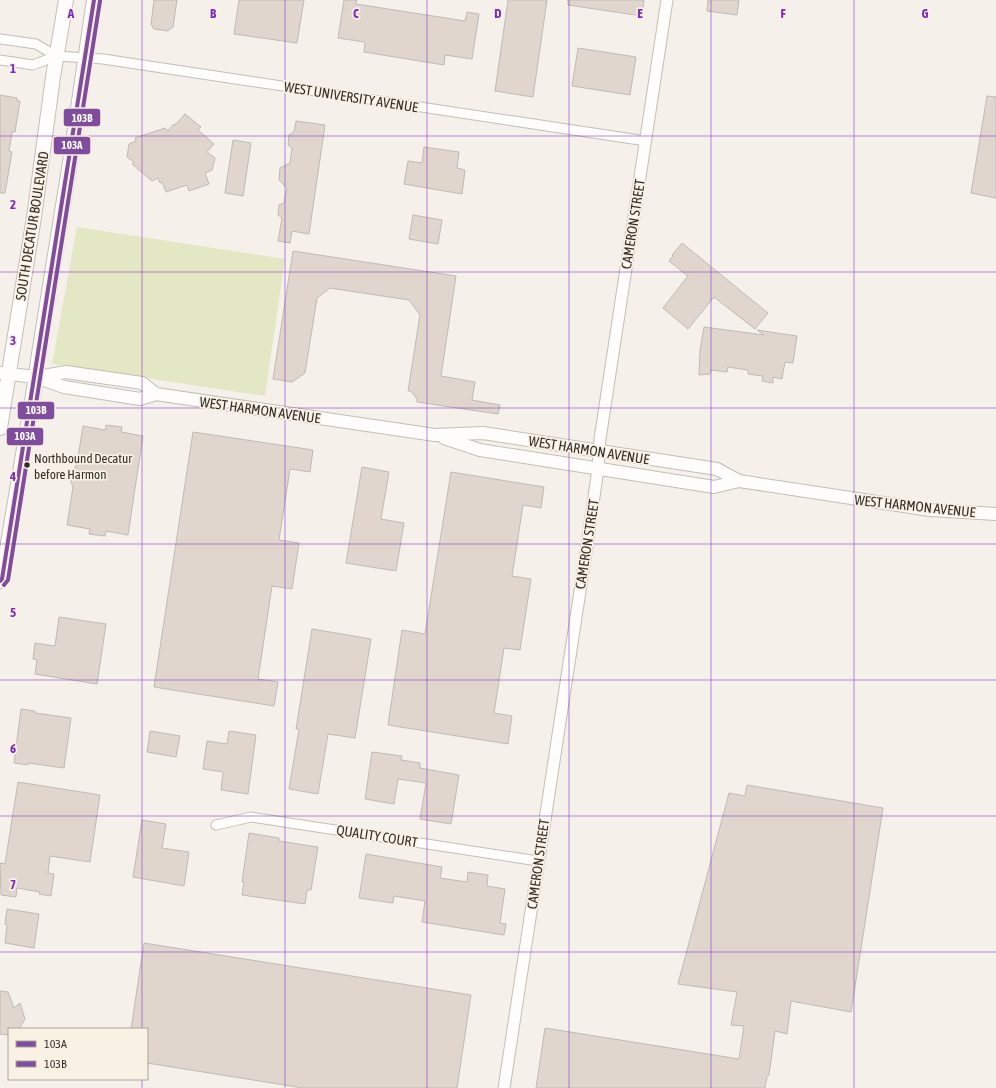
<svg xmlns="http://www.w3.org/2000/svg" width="996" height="1088" viewBox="0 0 996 1088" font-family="'Asap Condensed',sans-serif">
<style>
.green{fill:#e4e7c4}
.building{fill:#e1d6ce;stroke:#bfbab6}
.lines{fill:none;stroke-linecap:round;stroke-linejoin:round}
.minor-casing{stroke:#c2beb8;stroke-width:11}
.tertiary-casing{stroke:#c2beb8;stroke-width:13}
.secondary-casing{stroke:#c2beb8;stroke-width:14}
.primary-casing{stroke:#c2beb8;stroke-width:16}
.minor{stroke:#fefdfc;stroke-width:9}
.tertiary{stroke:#fefdfc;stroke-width:11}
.secondary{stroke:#fefdfc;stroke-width:12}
.primary{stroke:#fefdfc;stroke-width:14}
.bus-1-casing{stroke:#faf1e5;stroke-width:7}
.bus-2-casing{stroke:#faf1e5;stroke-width:7}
.bus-1{stroke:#804c9e;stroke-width:4}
.bus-2{stroke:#804c9e;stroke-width:4}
.grid{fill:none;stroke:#7b2cbf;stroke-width:1;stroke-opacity:0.55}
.bus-dot{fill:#312e29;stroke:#faf1e5;stroke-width:1.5}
.labels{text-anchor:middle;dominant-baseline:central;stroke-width:3.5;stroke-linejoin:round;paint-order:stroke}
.bus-label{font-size:13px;fill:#312e29;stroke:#faf1e5;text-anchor:start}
.street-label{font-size:14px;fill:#312e29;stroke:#faf1e5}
.grid-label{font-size:13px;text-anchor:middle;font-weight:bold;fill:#7b2cbf;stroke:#faf1e5;stroke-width:3.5;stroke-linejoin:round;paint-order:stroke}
.line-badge{stroke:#faf1e5;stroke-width:1.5}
.badge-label{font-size:11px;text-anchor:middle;font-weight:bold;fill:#fff}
</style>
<rect width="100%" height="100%" fill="#f5f0ea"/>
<path class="green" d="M 77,227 L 285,259 L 265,396 L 52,364 Z"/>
<path class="building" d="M 154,0 L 177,0 L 173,27 L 168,31 L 154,29 L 151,24 Z
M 239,0 L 304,0 L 297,43 L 234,34 Z
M 344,0 L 357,0 L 356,4 L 465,21 L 467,12 L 479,14 L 472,59 L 445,55 L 444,65 L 364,52 L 365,42 L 338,38 Z
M 508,0 L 547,0 L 533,97 L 495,91 Z
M 568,0 L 644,0 L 642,16 L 568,5 Z
M 708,0 L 739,0 L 737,15 L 707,11 Z
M 578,48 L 636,57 L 630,95 L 572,86 Z
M 0,95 L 17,98 L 17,101 L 20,101 L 15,132 L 12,132 L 9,151 L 12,152 L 5,193 L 0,193 Z
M 987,96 L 996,97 L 996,198 L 971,193 Z
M 185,114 L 201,127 L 198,130 L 214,144 L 207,152 L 215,158 L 212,170 L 205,173 L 209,184 L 189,191 L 187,185 L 166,192 L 162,182 L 160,183 L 158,178 L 152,181 L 132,164 L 134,162 L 127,157 L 129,144 L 136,141 L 135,138 L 165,128 L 168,131 L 174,124 L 175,125 Z
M 296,121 L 325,125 L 309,234 L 292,231 L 290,243 L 278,241 L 282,218 L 278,215 L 279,205 L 284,203 L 287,188 L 279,180 L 280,168 L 290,163 L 292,148 L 288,145 L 289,135 L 294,132 Z
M 233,140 L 251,143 L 243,196 L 225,193 Z
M 424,147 L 459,152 L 457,168 L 465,170 L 462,194 L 404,184 L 408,161 L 422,163 Z
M 413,215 L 442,220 L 438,244 L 409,239 Z
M 682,243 L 768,313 L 755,329 L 714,297 L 688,329 L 663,308 L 688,276 L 669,261 L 673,256 L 672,255 Z
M 293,251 L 456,276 L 441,376 L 475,382 L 472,400 L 500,405 L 498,414 L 417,402 L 417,399 L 411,391 L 408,391 L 420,315 L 409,300 L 330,288 L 317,298 L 305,373 L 292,382 L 273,379 Z
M 704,327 L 764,335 L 757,330 L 797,336 L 793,363 L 785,362 L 782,379 L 773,377 L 773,383 L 762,381 L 763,376 L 748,374 L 748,370 L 728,367 L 727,372 L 711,370 L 710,374 L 699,375 L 700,350 Z
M 106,425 L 122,427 L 121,432 L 143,436 L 128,535 L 106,531 L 105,536 L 89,534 L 90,529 L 67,525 L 73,487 L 71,481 L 72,472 L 77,464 L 83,426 L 105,430 Z
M 193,432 L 313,450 L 310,472 L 290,469 L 279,540 L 299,543 L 292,589 L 272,586 L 258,679 L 278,682 L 274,706 L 154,687 Z
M 362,467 L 389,472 L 381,519 L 404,523 L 396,571 L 346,563 Z
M 451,472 L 544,487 L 541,508 L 523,505 L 512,576 L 531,579 L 520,650 L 504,648 L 494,713 L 512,716 L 508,744 L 388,725 L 402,630 L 425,634 Z
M 59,617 L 106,624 L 97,684 L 35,674 L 37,660 L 33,659 L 35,643 L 55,646 Z
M 312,629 L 371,639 L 355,738 L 328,734 L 318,794 L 289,789 L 299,729 L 296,729 Z
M 21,709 L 35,711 L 35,713 L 71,718 L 64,768 L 28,763 L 28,765 L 14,763 Z
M 150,731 L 180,736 L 176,757 L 147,752 Z
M 229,731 L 256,735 L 248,794 L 221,790 L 223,772 L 203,769 L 207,741 L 227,744 Z
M 372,752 L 402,756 L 401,760 L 420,763 L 420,768 L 459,775 L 451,824 L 420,819 L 426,783 L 398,779 L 394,804 L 365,799 Z
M 18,782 L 100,795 L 90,862 L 50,856 L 48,873 L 54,874 L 51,896 L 39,894 L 40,892 L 17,888 L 16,897 L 1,895 L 0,863 L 5,864 Z
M 747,785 L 883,808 L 851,1012 L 791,1001 L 787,1034 L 775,1031 L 769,1075 L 767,1077 L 765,1088 L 536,1088 L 545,1028 L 739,1059 L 744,1026 L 731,1025 L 737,992 L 678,984 L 729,793 L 745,796 Z
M 142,820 L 166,824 L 162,848 L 189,852 L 184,886 L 133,877 Z
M 249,833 L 279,838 L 279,841 L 318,847 L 311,890 L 307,890 L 305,904 L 242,895 L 244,882 L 242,882 Z
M 366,854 L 442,867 L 440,878 L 467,882 L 468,872 L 488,875 L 487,886 L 505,889 L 500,923 L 506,924 L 504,935 L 422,922 L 425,901 L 394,896 L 393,903 L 359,898 Z
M 7,909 L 39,914 L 34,948 L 5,943 L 7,925 L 5,924 Z
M 144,943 L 471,995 L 457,1088 L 303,1088 L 147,1063 L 147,1029 L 131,1029 Z
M 0,991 L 8,992 L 14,1008 L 20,1003 L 25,1019 L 19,1029 L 9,1029 L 9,1035 L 0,1034 Z"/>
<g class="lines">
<defs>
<path id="minor" d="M 0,39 L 36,44 L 56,56
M 0,60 L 33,65 L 56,56 L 103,59 L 646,141
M 216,825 L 251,817 L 538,861"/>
<path id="tertiary" d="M 504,1088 L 586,552 L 598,469 L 600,439 L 667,0"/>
<path id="secondary" d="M 0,373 L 36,377 L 64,387 L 140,399 L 156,394 L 435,435 L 483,433 L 717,469 L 739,481 L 930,510 L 996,514
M 38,377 L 66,372 L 142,383 L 156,394
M 444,438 L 480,450 L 714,487 L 739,481"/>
<path id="primary" d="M 0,428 L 34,217 L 53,77 L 66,0
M 0,581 L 2,579 L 33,395 L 39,354 L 70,162 L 94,0"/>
</defs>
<use href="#minor" class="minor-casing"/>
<use href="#tertiary" class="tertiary-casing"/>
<use href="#secondary" class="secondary-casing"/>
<use href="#primary" class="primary-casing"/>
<use href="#minor" class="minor"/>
<use href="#tertiary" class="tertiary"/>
<use href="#secondary" class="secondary"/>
<use href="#primary" class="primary"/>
<defs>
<path id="bus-1" d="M 0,581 L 2,579 C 34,386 65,193 94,0"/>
<path id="bus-2" d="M 4,585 L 8,580 C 40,387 71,194 100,1"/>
</defs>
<use href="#bus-1" class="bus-1-casing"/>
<use href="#bus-2" class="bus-2-casing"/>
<use href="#bus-1" class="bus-1"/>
<use href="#bus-2" class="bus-2"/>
</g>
<path class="grid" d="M 142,0 L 142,1029M 285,0 L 285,1088M 427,0 L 427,1088M 569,0 L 569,1088M 711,0 L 711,1088M 854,0 L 854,1088M 0,136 L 996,136M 0,272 L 996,272M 0,408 L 996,408M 0,544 L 996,544M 0,680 L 996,680M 0,816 L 996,816M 0,952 L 996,952M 142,1079 L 142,1088"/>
<circle class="bus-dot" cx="27" cy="465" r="3.5"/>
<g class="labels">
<g class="bus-label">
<text x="34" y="458">Northbound Decatur<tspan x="34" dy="16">before Harmon</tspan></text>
</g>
<g class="street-label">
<text transform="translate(351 97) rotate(9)">WEST UNIVERSITY AVENUE</text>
<text transform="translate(633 224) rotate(-81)">CAMERON STREET</text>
<text transform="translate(32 226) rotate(-81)">SOUTH DECATUR BOULEVARD</text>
<text transform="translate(260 410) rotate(8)">WEST HARMON AVENUE</text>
<text transform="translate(589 450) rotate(9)">WEST HARMON AVENUE</text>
<text transform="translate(915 506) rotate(6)">WEST HARMON AVENUE</text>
<text transform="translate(587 544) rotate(-81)">CAMERON STREET</text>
<text transform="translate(377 836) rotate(9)">QUALITY COURT</text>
<text transform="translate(538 864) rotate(-82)">CAMERON STREET</text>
</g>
</g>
<g class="grid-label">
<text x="71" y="18">A</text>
<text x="213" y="18">B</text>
<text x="356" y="18">C</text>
<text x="498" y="18">D</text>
<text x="640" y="18">E</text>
<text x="783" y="18">F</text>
<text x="925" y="18">G</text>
<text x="13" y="73">1</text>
<text x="13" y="209">2</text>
<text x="13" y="345">3</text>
<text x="13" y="481">4</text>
<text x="13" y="617">5</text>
<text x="13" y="753">6</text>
<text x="13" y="889">7</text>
</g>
<g class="line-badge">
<rect x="63" y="108" width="38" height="19" rx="4" fill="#804c9e"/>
<rect x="53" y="136" width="38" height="19" rx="4" fill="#804c9e"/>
<rect x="17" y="401" width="38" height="19" rx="4" fill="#804c9e"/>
<rect x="6" y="427" width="38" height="19" rx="4" fill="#804c9e"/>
</g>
<g class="badge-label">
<text x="82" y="122">103B</text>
<text x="72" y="149">103A</text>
<text x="36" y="414">103B</text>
<text x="25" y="440">103A</text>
</g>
<rect x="8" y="1028" width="140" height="52" fill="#faf1e5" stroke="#aaa39a"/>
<rect x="16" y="1041" width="20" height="6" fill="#804c9e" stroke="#aaa39a"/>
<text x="44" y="1048" font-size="12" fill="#312e29">103A</text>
<rect x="16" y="1061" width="20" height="6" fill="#804c9e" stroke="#aaa39a"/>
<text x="44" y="1068" font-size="12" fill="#312e29">103B</text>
</svg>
